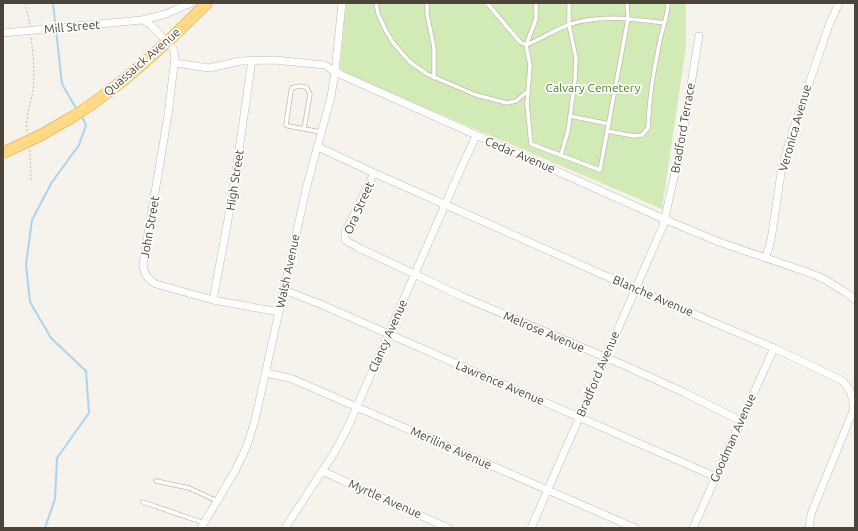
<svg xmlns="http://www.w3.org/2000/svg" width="858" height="531" font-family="Ubuntu,sans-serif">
	<rect width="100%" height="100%" fill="#f6f3ec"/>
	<path fill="#d2eab5" d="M346,3h340v43l-24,163 -320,-137 -2,-5z"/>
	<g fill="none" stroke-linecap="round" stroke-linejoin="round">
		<path stroke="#a9d4f2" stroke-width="2" d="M53,3l9,81 15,26
			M45,528l10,-29 2,-41 32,-45 -3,-42 -35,-33 -21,-36 -4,-38 6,-44 20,-38 27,-37 7,-20 -5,-10"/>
		<defs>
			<path id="service" d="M376,3l2,11 8,17 8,13 16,18 17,12 49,21 31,8 9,-2 12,-10
				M427,3v11l7,34v30
				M487,3l33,39 6,3 4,20 -3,39 4,40 69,26 28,-151 -1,-16
				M526,45c15,-6 28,-15 42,-20 31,-11 65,-6 96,-2
				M526,45l10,-26v-16
				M570,116l39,8
				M304,129l6,-35 -4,-7 -7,-1 -7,2 -1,3 -5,34 2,1 33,6
				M607,131l27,5 8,-1 6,-7c1,-28 5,-55 11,-83 2,-14 9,-28 9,-42
				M561,155l7,-24 7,-51 1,-22 -7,-33v-22
				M156,481l33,7 28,13
				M143,502l61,21"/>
			<path id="minor" d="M142,20l9,5 22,23 2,9 -7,58 -25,149c1,10 4,15 13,20l57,16 66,12
				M142,20l21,-5 28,-12
				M175,63l34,5 32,-7 33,-1 51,5 10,7 329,147 55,23 88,30 17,7 21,13 10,8
				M318,147l56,26 261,116 139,59 67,32c10,8 13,18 12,31l-42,103 -2,14
				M374,173l-29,60v7l14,8 102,48 165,70 59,27 56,28
				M766,257l5,-17 10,-67 9,-34 39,-114 10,-22
				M284,290l36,14 396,173
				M213,300l19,-102 20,-138
				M265,373l25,5 345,150
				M322,471l126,57
				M201,528l34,-57 12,-25 8,-26 52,-235 24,-88 4,-25 7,-69
				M285,528l49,-75 13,-24 115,-263 14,-30
				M531,528l132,-302 18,-80 18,-110
				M693,528l81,-180"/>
			<path id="trunk" d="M74,116c50,-32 91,-71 133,-113"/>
		</defs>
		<use href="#service" stroke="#c2bbae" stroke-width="5"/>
		<use href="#minor" stroke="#c2bbae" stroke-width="8"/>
		<use href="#trunk" stroke="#e0a43c" stroke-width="12"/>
		<path stroke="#c4b79f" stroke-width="1" stroke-dasharray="2 2" stroke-linecap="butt" d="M25,3l5,21
			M27,131c-2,-14 4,-27 6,-41 2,-17 0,-36 -2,-53
			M30,150l1,30"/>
		<use href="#service" stroke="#fff" stroke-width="3.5"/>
		<use href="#minor" stroke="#fff" stroke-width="7"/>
		<use href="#trunk" stroke="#ffd985" stroke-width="11"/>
		<defs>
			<path id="minor-bridge" d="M3,33l139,-13"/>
			<path id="trunk-bridge" d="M3,153l38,-18 33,-19"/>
		</defs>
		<use href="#minor-bridge" stroke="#c2bbae" stroke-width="8" stroke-linecap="butt"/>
		<use href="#trunk-bridge" stroke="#e0a43c" stroke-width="12" stroke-linecap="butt"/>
		<use href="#minor-bridge" stroke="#fff" stroke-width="7"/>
		<use href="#trunk-bridge" stroke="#ffd985" stroke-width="11"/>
	</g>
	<g text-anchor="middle" stroke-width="3.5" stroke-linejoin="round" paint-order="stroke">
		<g font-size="12" fill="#4b4439" stroke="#fff">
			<text transform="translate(72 27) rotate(-5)" y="4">Mill Street</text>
			<text transform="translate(142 62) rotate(-41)" y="4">Quassaick Avenue</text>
			<text transform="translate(683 128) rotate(-80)" y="4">Bradford Terrace</text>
			<text transform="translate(795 128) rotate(-74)" y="4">Veronica Avenue</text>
			<text transform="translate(520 155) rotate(23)" y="4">Cedar Avenue</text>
			<text transform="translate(235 180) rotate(-81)" y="4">High Street</text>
			<text transform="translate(359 208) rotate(-66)" y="4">Ora Street</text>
			<text transform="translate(150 227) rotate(-80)" y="4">John Street</text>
			<text transform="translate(288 271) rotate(-78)" y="4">Walsh Avenue</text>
			<text transform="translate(653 296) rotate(23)" y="4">Blanche Avenue</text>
			<text transform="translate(544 332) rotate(23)" y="4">Melrose Avenue</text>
			<text transform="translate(388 336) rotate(-66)" y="4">Clancy Avenue</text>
			<text transform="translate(598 374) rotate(-67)" y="4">Bradford Avenue</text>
			<text transform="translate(500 383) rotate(23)" y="4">Lawrence Avenue</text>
			<text transform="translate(733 438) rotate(-66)" y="4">Goodman Avenue</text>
			<text transform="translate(451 448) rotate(24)" y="4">Meriline Avenue</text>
			<text transform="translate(385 499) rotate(24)" y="4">Myrtle Avenue</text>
		</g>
		<g font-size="12" fill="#4a7f2a" stroke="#fff">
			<text x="593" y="92">Calvary Cemetery</text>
		</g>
	</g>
	<rect width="858" height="531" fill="none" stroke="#4b4439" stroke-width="8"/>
</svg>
